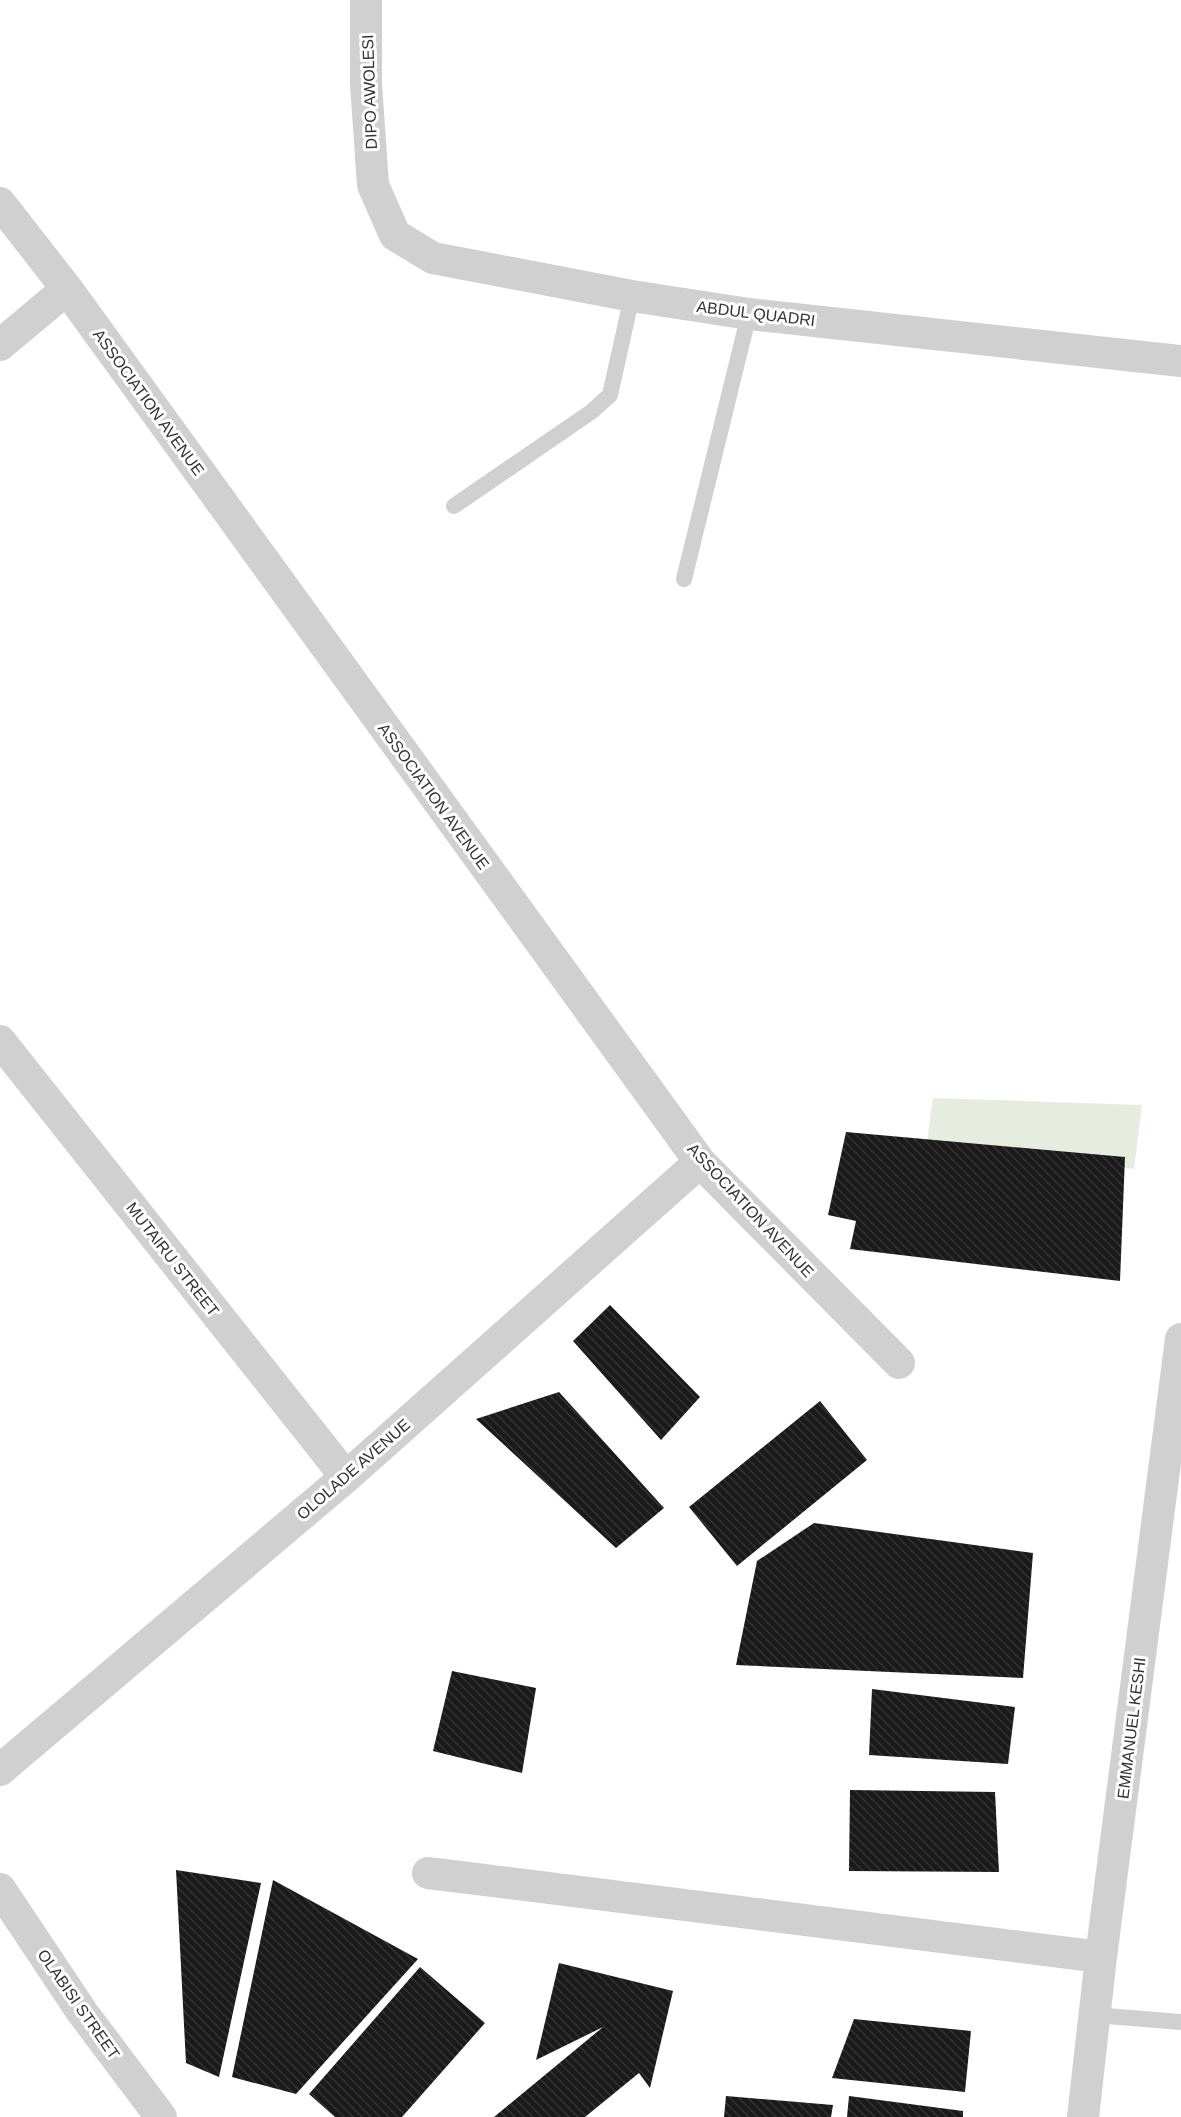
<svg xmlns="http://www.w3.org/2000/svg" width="1181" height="2117" font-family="Helvetica,sans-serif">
	<defs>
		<pattern id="building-back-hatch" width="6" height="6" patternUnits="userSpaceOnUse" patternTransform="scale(1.5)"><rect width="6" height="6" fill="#1a1a1a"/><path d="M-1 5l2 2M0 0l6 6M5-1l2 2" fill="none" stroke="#333"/></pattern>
	</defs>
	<rect width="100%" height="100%" fill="#fff"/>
	<path fill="#e6ecdf" d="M933,1098l209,7 -8,64 -208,-21z"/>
	<path fill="url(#building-back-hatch)" d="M846,1132l279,25 -5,124 -270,-32 6,-28 -28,-6z
		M610,1305l90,92 -39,43 -88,-99z
		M559,1392l105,116 -48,40 -140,-129z
		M820,1401l47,59 -130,106 -48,-59z
		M814,1523l219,30 -10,125 -287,-13 21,-104z
		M452,1671l84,17 -14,85 -89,-22z
		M872,1689l143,18 -7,57 -139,-9z
		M850,1790l145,2 4,80 -150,-1z
		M176,1870l85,13 -42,194 -33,-14z
		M273,1880l145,79 -122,135 -64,-17z
		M559,1963l114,28 -23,97 -11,-15 -54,44h-91l109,-90 -67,33z
		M420,1967l65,56 -83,94h-67l-26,-23z
		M854,2019l117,12 -6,61 -133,-14z
		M726,2096l107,9 -2,12h-107z
		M849,2096l114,15v6h-116z"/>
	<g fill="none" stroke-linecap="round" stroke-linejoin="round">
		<path stroke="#d0d0d0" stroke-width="16" d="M454,506l137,-94 19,-17 22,-99
			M684,579l65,-265
			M1094,2015l87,7"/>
		<path stroke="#d0d0d0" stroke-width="32" d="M366,0v84l7,101 22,50 38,23 199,38 117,18 432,47
			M0,203l67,86 633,873 199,201
			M0,345l67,-56
			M0,1041l346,436
			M0,1770l346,-293 354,-315
			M428,1873l673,84
			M0,1889l82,123 79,105
			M1083,2117l18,-160 80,-618"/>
	</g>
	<g text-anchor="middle" stroke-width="6" stroke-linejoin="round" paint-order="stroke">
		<g font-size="16" fill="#333" stroke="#fff">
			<text transform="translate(369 92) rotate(-92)" y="6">DIPO AWOLESI</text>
			<text transform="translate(756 313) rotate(7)" y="6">ABDUL QUADRI</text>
			<text transform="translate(149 402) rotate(54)" y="6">ASSOCIATION AVENUE</text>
			<text transform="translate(434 796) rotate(54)" y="6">ASSOCIATION AVENUE</text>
			<text transform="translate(751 1210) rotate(47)" y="6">ASSOCIATION AVENUE</text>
			<text transform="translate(173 1259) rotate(52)" y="6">MUTAIRU STREET</text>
			<text transform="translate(353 1469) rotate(-41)" y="6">OLOLADE AVENUE</text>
			<text transform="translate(1131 1728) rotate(-83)" y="6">EMMANUEL KESHI</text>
			<text transform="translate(79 2004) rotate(55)" y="6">OLABISI STREET</text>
		</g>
	</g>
</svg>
